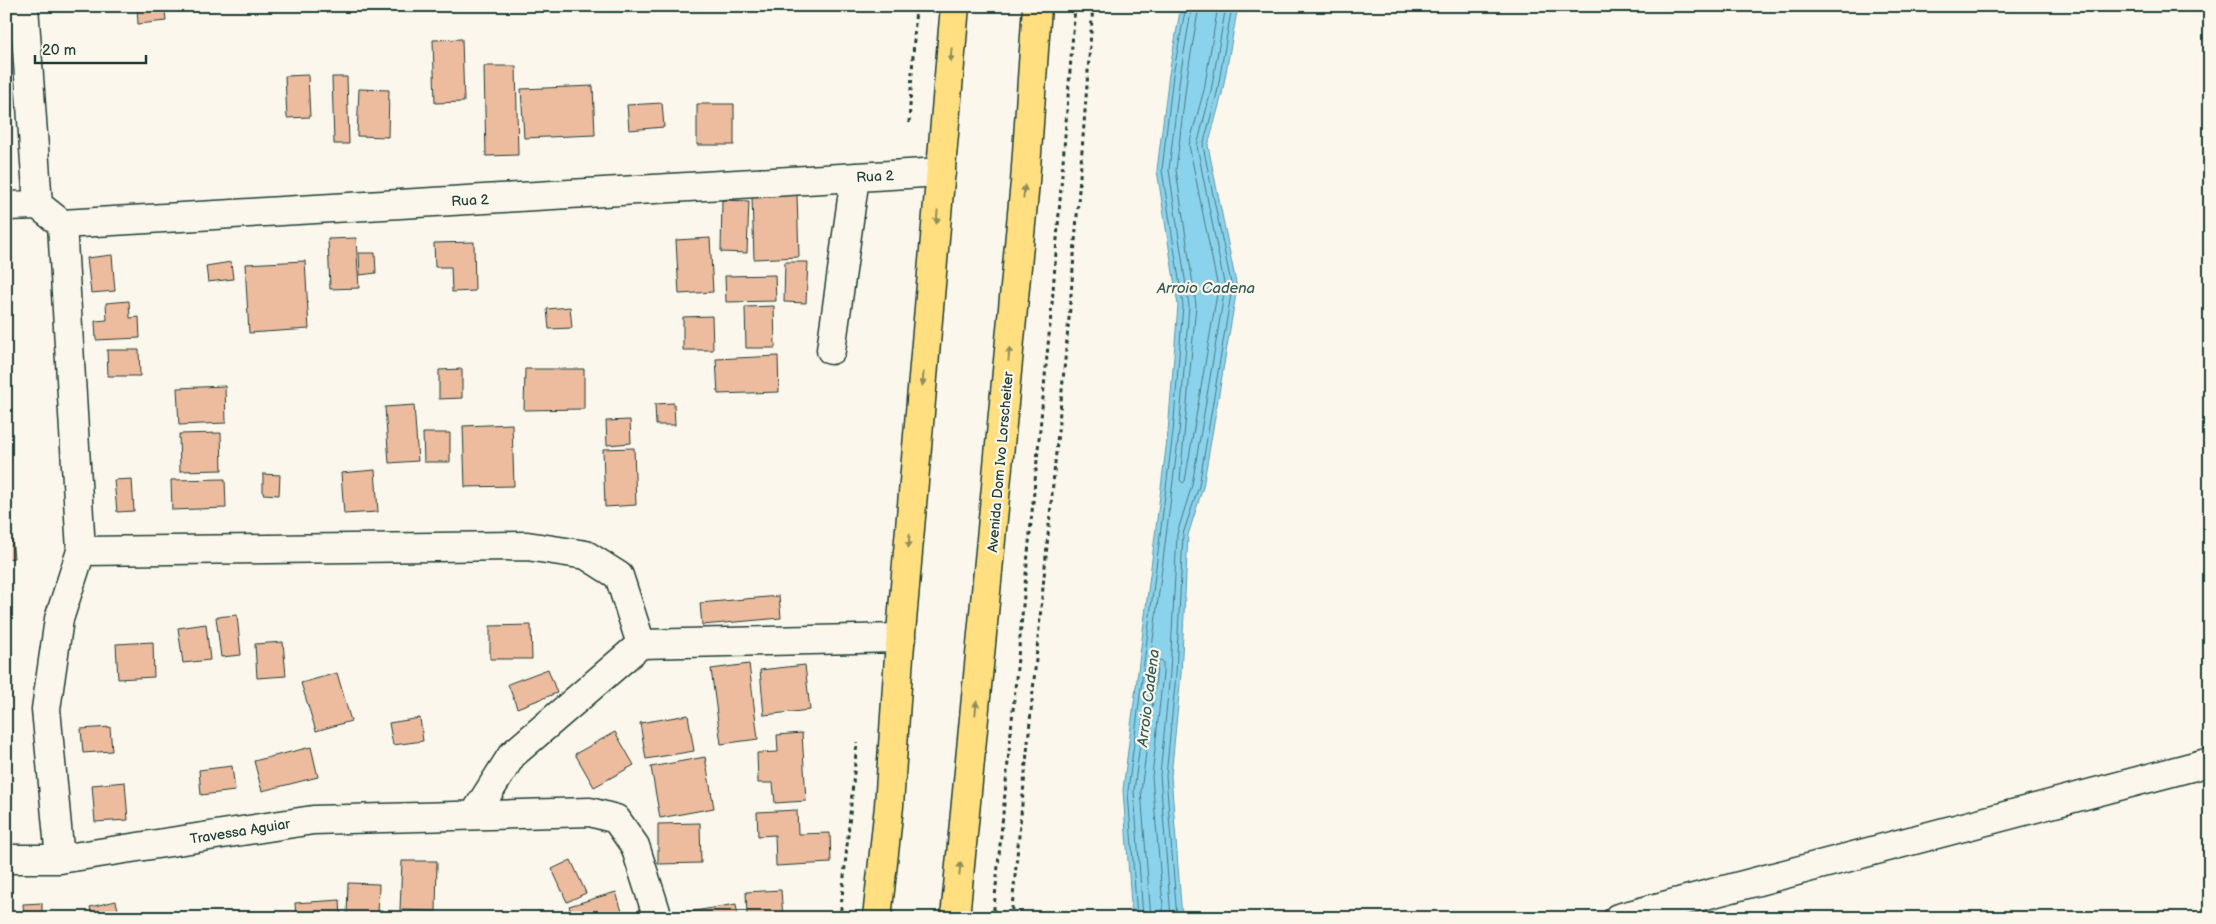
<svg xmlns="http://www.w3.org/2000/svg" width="2216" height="924" font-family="'Balsamiq Sans',sans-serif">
	<rect width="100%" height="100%" fill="#fbf7ec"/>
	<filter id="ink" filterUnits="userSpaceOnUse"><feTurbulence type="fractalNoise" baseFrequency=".02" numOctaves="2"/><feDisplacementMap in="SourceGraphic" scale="10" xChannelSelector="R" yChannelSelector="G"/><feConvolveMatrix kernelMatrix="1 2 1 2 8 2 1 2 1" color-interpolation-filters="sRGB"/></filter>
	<g filter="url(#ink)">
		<path fill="#8bd3ed" stroke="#6097a3" d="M1181,6h57l-16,88 -14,52 29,142 -34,199 -15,48 -7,139 -10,102 11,142h-50l-9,-128 45,-358 10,-127 -21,-135 12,-96z"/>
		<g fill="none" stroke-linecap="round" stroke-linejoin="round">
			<path stroke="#4a797e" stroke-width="1" d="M1199,6l-12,71 -11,93 20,135 -16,175 3,3 2,-2 33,-193 -29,-143 15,-55 14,-84
				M1137,918l-9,-127 45,-359 10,-127 -21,-135 11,-95 13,-69
				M1143,918l-9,-127 45,-358 10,-127 -20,-136 11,-94 12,-70
				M1151,918l-10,-127 17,-129 3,-2 2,2v11l-11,104 12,141
				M1171,918l-11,-143 10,-102 7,-139 15,-49 33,-197 -28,-142 14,-55 15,-85
				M1177,918l-11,-142 10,-102 7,-140 16,-48 33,-198 -29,-142 14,-53 15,-87"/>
		</g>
		<path fill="#edbb9e" stroke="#1f3d34" d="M137,6h50v1l-22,2 1,12 -28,3z
			M746,6h40l-40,3z
			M462,39l2,63 -29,1 -2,-63z
			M484,66h32l2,89 -32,1z
			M308,75l2,42 -23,1 -2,-42z
			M332,77h15l2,67h-15z
			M593,86l2,49 -71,3 -3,-49z
			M359,89l30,1 -1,47 -31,-1z
			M662,103l2,24 -35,3 -2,-25z
			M697,104h37v41h-37z
			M797,195l2,62 -45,2 -2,-62z
			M722,200l27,1 -2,52 -26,-1z
			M356,238l3,50 -29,1 -2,-50z
			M710,238l3,54 -34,2 -3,-54z
			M474,242l1,49 -23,1 -1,-25h-16l-1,-24z
			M359,253h16l1,20 -16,2z
			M112,255l3,36 -24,2 -4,-35z
			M305,261l4,68 -60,4 -4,-69z
			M231,262l2,17 -25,3 -2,-16z
			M785,262h23l-2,41 -22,-1z
			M775,275l1,26 -50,1 -1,-26z
			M129,301l1,17 9,-1 1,21 -44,2 -1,-19 12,-1 -1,-17z
			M774,306l1,42h-29l-1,-41z
			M570,307l2,21 -23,1 -2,-20z
			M712,316l1,34h-30v-33z
			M107,350h32l1,26h-32z
			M778,356l1,36 -61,2 -2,-35z
			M462,369v29l-23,1v-29z
			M525,369h59v40l-60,1z
			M225,386l1,37 -47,2 -2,-37z
			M674,403l1,22h-19l-1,-21z
			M414,405l4,56 -29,2 -4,-56z
			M630,420l1,23 -24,2 -1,-24z
			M512,424l2,62 -49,1 -2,-61z
			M221,433l1,37 -42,1 -1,-37z
			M423,433h27v29h-26z
			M634,448l2,57 -31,2 -2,-58z
			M375,470l3,42 -34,2 -3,-41z
			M263,474l17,1 -1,20 -16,-1z
			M132,479l2,32 -17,1 -3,-32z
			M225,479l1,29 -54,2 -1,-30z
			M6,531h5l3,27 -8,1z
			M779,596l2,22 -79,7 -2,-22z
			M237,615l4,40 -20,2 -5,-40z
			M206,624l4,36 -27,3 -5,-35z
			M531,625l1,34h-42v-33z
			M153,642l1,35 -36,2 -2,-35z
			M283,642l3,34 -29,2 -2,-34z
			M6,650h5l1,29h-6z
			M749,664l9,75 -37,5 -10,-75z
			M805,665l5,45 -46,5 -4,-45z
			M548,669l9,24 -40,15 -9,-24z
			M337,673l14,48 -35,10 -15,-48z
			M688,715l6,36 -48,8 -6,-36z
			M420,718l3,23 -30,4 -4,-22z
			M110,727l2,24 -29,2 -2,-24z
			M615,732l19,33 -40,22 -19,-33z
			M802,733l4,68 -31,2 -2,-20h-15l-1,-30 21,-1 -1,-17z
			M311,747l7,30 -56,14 -8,-30z
			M705,757l9,51 -54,10 -9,-51z
			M232,766l3,25 -34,4 -2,-25z
			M125,782l3,38 -33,2 -3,-37z
			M797,810l1,24 32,-1 1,30 -55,3 -1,-31 -17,1 -1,-24z
			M700,823l1,40 -43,1v-40z
			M571,860l15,33 -19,9 -15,-33z
			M402,861h35l-1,50 -36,-1z
			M348,883l31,1 -1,34h-31z
			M781,890l2,28h-36l-1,-26z
			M616,892l8,26h-51l-4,-12z
			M340,900l1,18h-45l-1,-15z
			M116,901l4,17h-27l-3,-11z
			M42,903v15h-18l-1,-14z
			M736,904l2,14h-55v-5z"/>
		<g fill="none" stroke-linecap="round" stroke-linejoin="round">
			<defs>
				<path id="minor" d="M24,6l14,199
					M6,206l32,-1 24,19 879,-52
					M831,350l24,-173
					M81,551l446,-5 59,9 33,21 22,68
					M474,815l38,-60 129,-111 260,-6
					M6,859h54l253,-39 277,-8 26,7 19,27 23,72
					M60,859l-14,-150 13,-90 22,-68 -19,-327
					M1618,918l592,-156"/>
				<path id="major" d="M877,918l12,-112 10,-150 56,-650
					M955,918l70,-736 12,-176"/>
			</defs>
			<use href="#minor" stroke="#1f3d34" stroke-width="31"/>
			<use href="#major" stroke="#1f3d34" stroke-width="31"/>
			<path stroke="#1f3d34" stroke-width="3" stroke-dasharray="4 4" stroke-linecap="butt" d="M909,123l7,-117
				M840,918l17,-176
				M993,918l59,-614 23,-298
				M1011,918l59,-610 23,-302"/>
			<use href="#minor" stroke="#fbf7ec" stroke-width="28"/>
			<use href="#major" stroke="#ffdf80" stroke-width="28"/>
		</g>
		<defs><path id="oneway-solid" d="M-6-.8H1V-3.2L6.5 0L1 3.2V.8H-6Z" transform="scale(1.25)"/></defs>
		<g fill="#8f8e5a">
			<use href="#oneway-solid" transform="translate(951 55) rotate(95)"/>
			<use href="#oneway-solid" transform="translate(1024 192) rotate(-85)"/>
			<use href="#oneway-solid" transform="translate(937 217) rotate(95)"/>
			<use href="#oneway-solid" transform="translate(1009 354) rotate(-85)"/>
			<use href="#oneway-solid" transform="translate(923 379) rotate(95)"/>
			<use href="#oneway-solid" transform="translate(909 541) rotate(95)"/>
			<use href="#oneway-solid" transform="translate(976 708) rotate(-84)"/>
			<use href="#oneway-solid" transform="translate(960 869) rotate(-84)"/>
		</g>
	</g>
	<g text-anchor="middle" stroke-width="4.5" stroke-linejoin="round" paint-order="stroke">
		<g font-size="14" fill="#1f3d34" stroke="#fbf7ec">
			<text transform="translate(875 176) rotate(-3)" y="5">Rua 2</text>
			<text transform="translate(470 200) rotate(-3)" y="5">Rua 2</text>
			<text transform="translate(1000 462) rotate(-85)" y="5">Avenida Dom Ivo Lorscheiter</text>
			<text transform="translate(240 831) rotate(-9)" y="5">Travessa Aguiar</text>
		</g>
		<g font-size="15" font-style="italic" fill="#355b59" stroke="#fbf7ec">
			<text x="1206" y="293">Arroio Cadena</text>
			<text transform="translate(1148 698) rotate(-83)" y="5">Arroio Cadena</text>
		</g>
	</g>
	<rect width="2216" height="924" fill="none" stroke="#fbf7ec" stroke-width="25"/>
	<rect x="12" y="12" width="2191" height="899" fill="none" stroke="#1f3d34" stroke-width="2" filter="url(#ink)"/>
	<path d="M35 55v8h111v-8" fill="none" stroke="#1f3d34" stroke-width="2.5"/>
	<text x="42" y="55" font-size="15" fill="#1f3d34" stroke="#fbf7ec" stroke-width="4" paint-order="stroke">20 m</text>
</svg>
